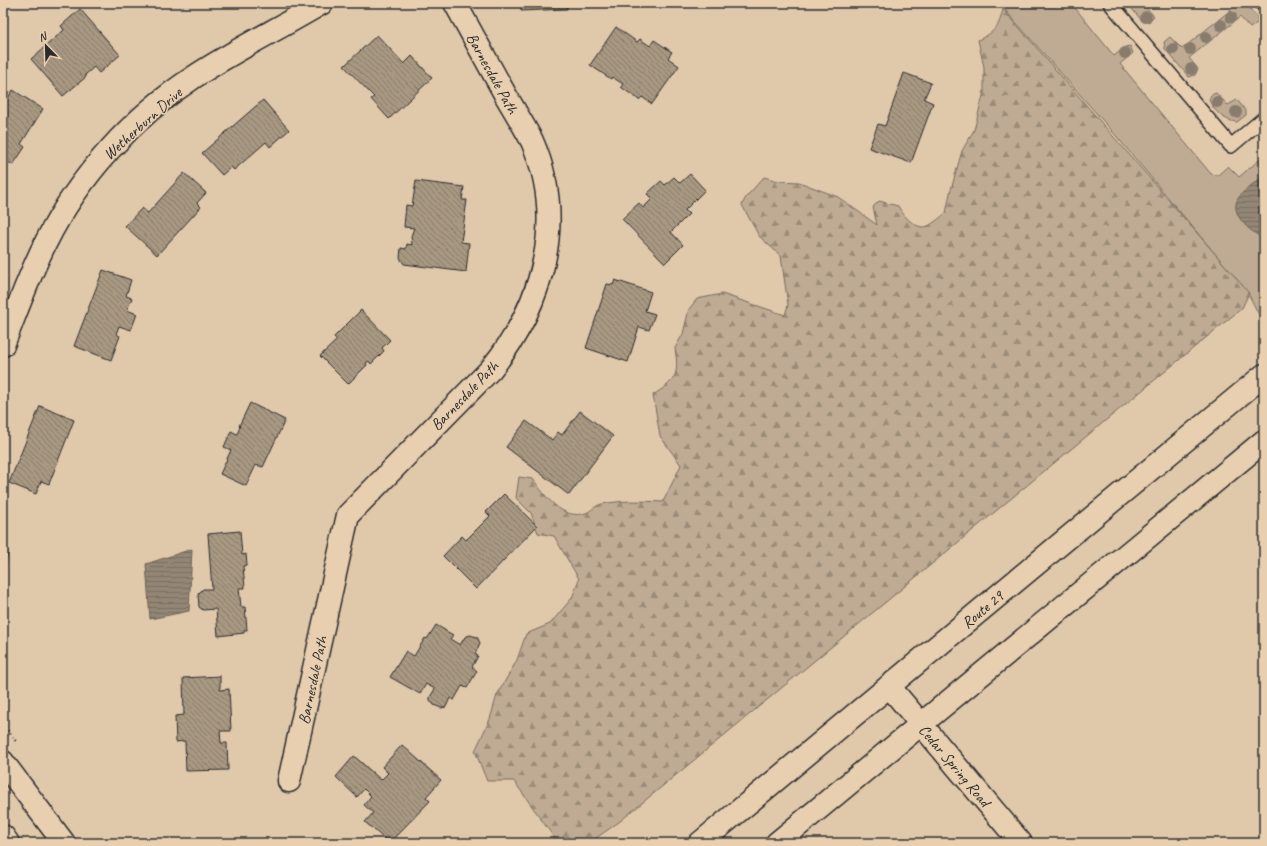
<svg xmlns="http://www.w3.org/2000/svg" width="1267" height="846" font-family="Caveat,sans-serif">
	<defs>
		<pattern id="forest-firs" width="22" height="20" patternUnits="userSpaceOnUse"><rect width="22" height="20" fill="#bfab93"/><path d="M5 1l3.5 6h-7zM16 11l3.5 6h-7z" fill="#9b8b78"/></pattern>
		<pattern id="water-rules" width="6" height="5" patternUnits="userSpaceOnUse"><rect width="6" height="5" fill="#948675"/><path d="M0 2.5h6" fill="none" stroke="#796e60"/></pattern>
		<pattern id="building-back-hatch" width="6" height="6" patternUnits="userSpaceOnUse"><rect width="6" height="6" fill="#a89882"/><path d="M-1 5l2 2M0 0l6 6M5-1l2 2" fill="none" stroke="#897c6b"/></pattern>
	</defs>
	<rect width="100%" height="100%" fill="#e0c8ab"/>
	<filter id="ink" filterUnits="userSpaceOnUse"><feTurbulence type="fractalNoise" baseFrequency=".025" numOctaves="2"/><feDisplacementMap in="SourceGraphic" scale="8" xChannelSelector="R" yChannelSelector="G"/><feConvolveMatrix kernelMatrix="1 2 1 2 8 2 1 2 1" color-interpolation-filters="sRGB"/></filter>
	<g filter="url(#ink)">
		<path fill="#bfab93" stroke="#756b5f" d="M999,3h72l43,53 11,-9 5,-1 3,7 -13,11 91,110 7,1 10,-9 11,11 25,-21v169l-16,-32 -136,-162z
			M1127,3h15l12,13 -6,6h-5z
			M1231,3h14l13,15v4l-8,6 -10,-11 -51,41 9,11 -3,6 -6,2 -24,-28 -1,-7 6,-5 12,12 51,-41z
			M1216,93l12,12 9,-5 9,11v4l-9,7c-13,-1 -23,-11 -28,-22l2,-5z"/>
		<path fill="url(#forest-firs)" stroke="#756b5f" d="M1003,9l246,284 -7,15 -623,514 -30,21h-31l-44,-62h-27l-12,-30 15,-32 7,-24 20,-35 9,-26 24,-10 22,-26 7,-19 -25,-43 -16,-3 -7,-20 -15,-15 3,-21 14,2c12,17 29,42 53,34 5,-2 10,-8 16,-9 21,-4 40,-3 61,-2l18,-37 -21,-29 -7,-41c24,-15 26,-20 22,-47l8,-14 6,-25 8,-10 25,-5 63,21 3,-10 -7,-49 -22,-20 -17,-31 4,-8 18,-20 14,4 21,1 39,15 39,28 -4,-18 6,-6 19,5c5,9 18,25 30,20 6,-3 13,-9 18,-13l4,-20 12,-42 12,-21 10,-38v-25l-6,-27c17,-8 21,-13 25,-31z"/>
		<path fill="url(#water-rules)" stroke="#6a6257" d="M1264,176v62c-14,-5 -38,-27 -24,-42 6,-8 16,-14 24,-20z
			M192,549l-3,62 -39,8 -4,-55z"/>
		<path fill="url(#building-back-hatch)" stroke="#2b2b2b" d="M521,3h46v6l-46,2z
			M80,9l40,46 -21,18 -5,-6 -9,8 1,2 -23,19 -32,-37 33,-29 -3,-4z
			M616,27l21,15 3,-3 10,7 4,-6 18,12 -4,6 11,8 -27,38 -10,-7 -3,3 -18,-13 2,-3 -11,-7 -1,2 -21,-14z
			M377,35l27,29 8,-8 20,22 -43,41 -18,-20 3,-2 -30,-31z
			M904,73l27,10 -7,16 9,4 -22,60 -42,-15 9,-24 7,2z
			M13,90l30,19 -22,35 4,3 -12,18 -10,-6v-53z
			M263,100l26,30 -19,17 -4,-5 -32,28 -3,-3 -9,8 -20,-22z
			M184,173l22,20 -9,10 4,4 -44,48 -32,-29 17,-18 6,5z
			M690,174l15,16 -20,20 4,4 -18,18 12,13 -18,18 -43,-44 17,-16 4,5 9,-9 -5,-5 14,-13 4,4 9,-8 6,6z
			M416,181l48,6 -2,13h5l-6,42 8,1 -3,29 -62,-8 -4,-6 1,-10 5,1 1,-5 5,1 -1,-9 3,-8 -10,-1 2,-22 6,1z
			M103,270l28,10 -5,16 6,2 -5,12 10,4 -6,16 -12,-4 -3,8 4,2 -9,24 -37,-14z
			M615,280l36,12 -6,19 10,3 -6,16 -10,-3 -11,35 -42,-14 21,-64 6,1z
			M361,310l29,30 -8,8 2,3 -13,13 -2,-3 -3,2 1,2 -19,19 -28,-28 17,-16 -3,-3z
			M250,403l35,17 -22,47 -7,-2 -10,21 -26,-12 11,-24 -7,-3 7,-16 6,3 3,-7 -1,-1z
			M40,406l34,14 -25,64 -8,-3 -5,13 -27,-11z
			M580,411l33,25 -44,59 -63,-48 20,-26 26,19 6,-8 4,3z
			M504,494l33,32 -61,63 -33,-33 19,-20 4,4 24,-24 -4,-4z
			M240,531l2,24 4,-1 1,11 -4,1 2,22h-6l2,19h4l2,23h-3v3l-26,3 -2,-27 -13,1 -4,-3 -1,-13 5,-5h9l-4,-55z
			M3,550l5,1 -5,28z
			M436,625l17,10 -3,4 10,6 5,-8 5,-2 7,2 3,6 -5,11 3,2 -6,11 5,4 -10,17 -5,-2 -8,14 -4,-2 -4,9 -5,1 -7,-3 -4,-5v-3l5,-8 -9,-5 -6,10 -30,-17 16,-26 8,5 11,-18 2,1z
			M220,676v14l9,-1 2,42h-11l1,12h6l1,27 -42,1 -1,-30 -9,1 -1,-26 9,-1 -1,-37z
			M402,745l39,35 -15,17 4,4 -41,42 -24,-21 8,-9 -9,-8 7,-9 -7,-7 -7,8 -21,-20 18,-21 27,24 7,-7 -6,-6z"/>
		<g fill="none" stroke-linecap="round" stroke-linejoin="round">
			<defs>
				<path id="lane" d="M1110,3l121,143 33,-28
					M1262,3l2,3"/>
				<path id="street" d="M3,345c14,-35 26,-70 43,-103 33,-66 87,-125 148,-165 41,-27 86,-49 128,-74
					M889,686l132,157
					M289,781l59,-266 143,-146c52,-64 76,-149 41,-228 -8,-15 -17,-30 -26,-45 -17,-31 -34,-62 -51,-93"/>
				<path id="secondary" d="M3,762l61,81
					M3,836l5,7"/>
				<path id="primary" d="M700,843l564,-468
					M777,843l487,-402"/>
			</defs>
			<use href="#lane" stroke="#2b2b2b" stroke-width="16"/>
			<use href="#street" stroke="#2b2b2b" stroke-width="25"/>
			<use href="#secondary" stroke="#2b2b2b" stroke-width="25"/>
			<use href="#primary" stroke="#2b2b2b" stroke-width="25"/>
			<path stroke="#2b2b2b" stroke-width="2.5" stroke-dasharray="1 3" stroke-linecap="butt" d="M3,724l14,19"/>
			<use href="#lane" stroke="#e8cfb0" stroke-width="13"/>
			<use href="#street" stroke="#e8cfb0" stroke-width="22"/>
			<use href="#secondary" stroke="#e8cfb0" stroke-width="22"/>
			<use href="#primary" stroke="#e8cfb0" stroke-width="22"/>
		</g>
		<g fill="#897c6d">
			<circle cx="1146" cy="17" r="6"/>
			<circle cx="1231" cy="17" r="6"/>
			<circle cx="1221" cy="25" r="6"/>
			<circle cx="1206" cy="37" r="6"/>
			<circle cx="1173" cy="49" r="6"/>
			<circle cx="1190" cy="49" r="6"/>
			<circle cx="1125" cy="53" r="6"/>
			<circle cx="1191" cy="69" r="6"/>
			<circle cx="1217" cy="102" r="6"/>
			<circle cx="1236" cy="112" r="6"/>
		</g>
	</g>
	<g text-anchor="middle" stroke-width="3" stroke-linejoin="round" paint-order="stroke">
		<g font-size="16" fill="#2b2b2b" stroke="#e8cfb0">
			<text transform="translate(493 73) rotate(61)" y="6">Barnesdale Path</text>
			<text transform="translate(142 123) rotate(-42)" y="6">Wetherburn Drive</text>
			<text transform="translate(464 395) rotate(-46)" y="6">Barnesdale Path</text>
			<text transform="translate(982 609) rotate(-40)" y="6">Route 29</text>
			<text transform="translate(312 680) rotate(-78)" y="6">Barnesdale Path</text>
			<text transform="translate(955 765) rotate(50)" y="6">Cedar Spring Road</text>
		</g>
	</g>
	<rect width="1267" height="846" fill="none" stroke="#e8cfb0" stroke-width="16"/>
	<rect x="8" y="8" width="1251" height="830" fill="none" stroke="#2b2b2b" stroke-width="1.5" filter="url(#ink)"/>
	<g transform="translate(46 46) rotate(337)" stroke="#e8cfb0" stroke-width="3" paint-order="stroke">
	<path d="M0-3L7 15L0 10L-7 15Z" fill="#2b2b2b"/>
	<text y="-6" font-size="11" font-weight="bold" text-anchor="middle" fill="#2b2b2b">N</text>
	</g>
</svg>
